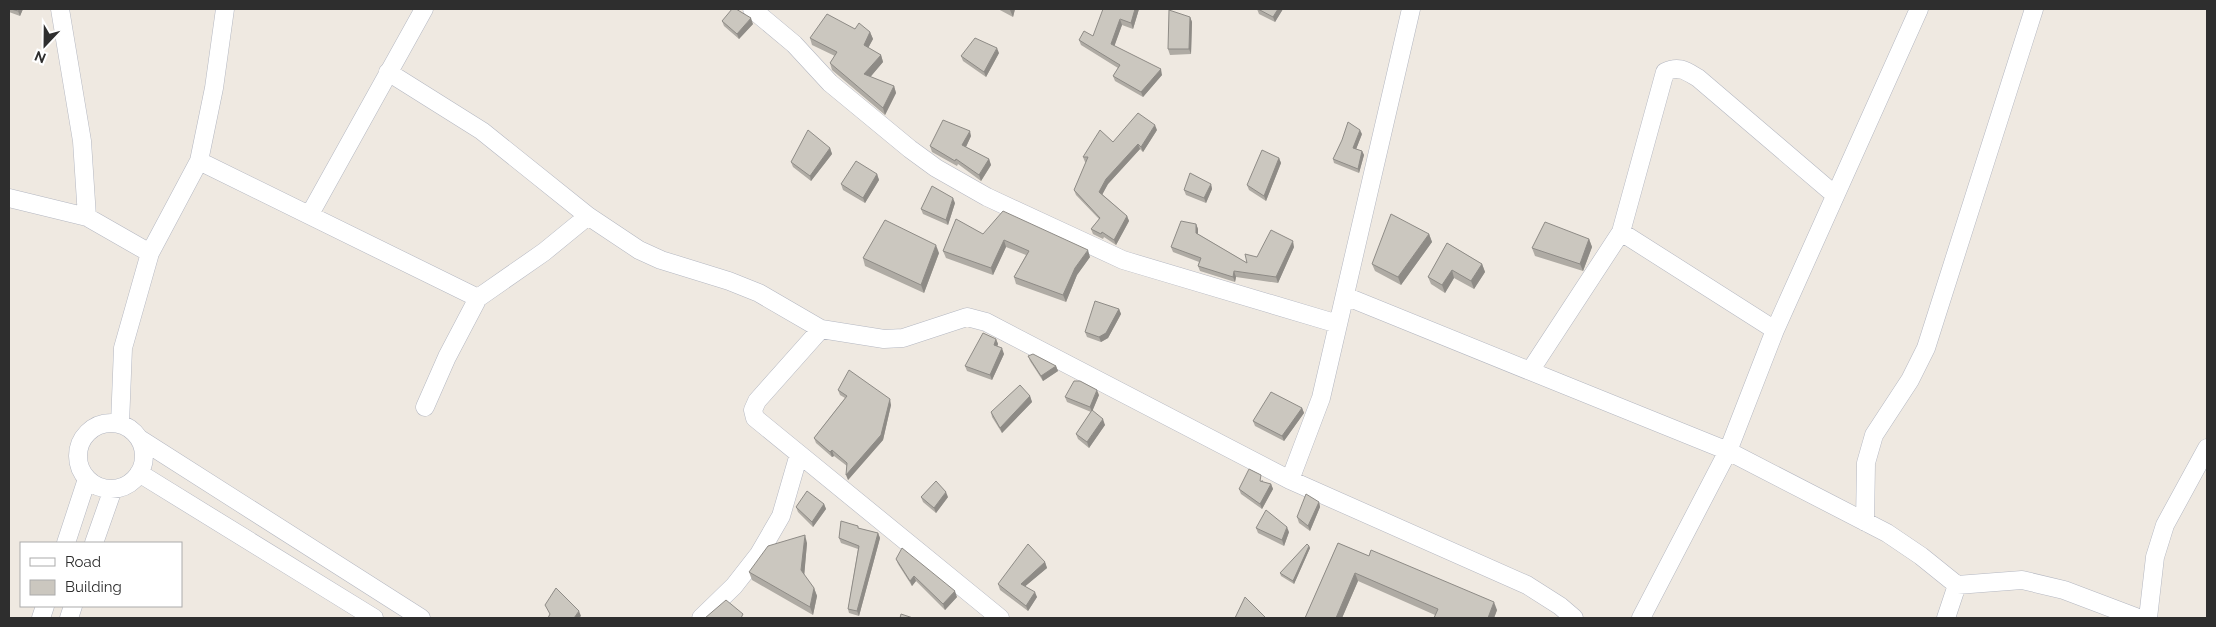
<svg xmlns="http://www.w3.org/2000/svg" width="2216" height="627" font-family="Raleway,sans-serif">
	<rect width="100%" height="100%" fill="#efe9e1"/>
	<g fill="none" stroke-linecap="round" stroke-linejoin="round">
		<defs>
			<path id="minor" d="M60,9l22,132 5,76
				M752,9l42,35 36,39 80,66 26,19 51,29 136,63 215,64
				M388,72l94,59 106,85 51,34 22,10 68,21 30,12 62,36 63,10 19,-1 64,-21 19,5 304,158 237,105 33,21 14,12
				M199,161l279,137
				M9,198l78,19 63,36 -27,95 -3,76
				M310,214l114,-205
				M1621,232l154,98
				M150,253l49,-92 15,-73 11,-79
				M1345,296l185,75 91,-139 44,-160c14,-7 21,-1 33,6l137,117
				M821,329l-64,72 -4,9 2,8 245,200
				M1530,371l198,80 159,82 34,23 36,29 65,-5 42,10 74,28
				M425,407l22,-50 31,-59 66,-46 44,-36
				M78 456a33 33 0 1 1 66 0a33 33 0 1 1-66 0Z
				M140,439l281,179
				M139,473l235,145
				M1290,480l31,-82 90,-389
				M1865,522l1,-59 8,-28 36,-55 16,-32 108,-339
				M66,543l21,-64
				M94,543l19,-54
				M41,618l4,-12
				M69,618l4,-12
				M701,618l33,-32 25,-32 22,-38 18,-62
				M1641,618l87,-167 47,-121 144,-321
				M1946,618l11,-33
				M2148,618l7,-61 10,-32 42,-77"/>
		</defs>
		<use href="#minor" stroke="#b4b7c1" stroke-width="19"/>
		<use href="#minor" stroke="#fff" stroke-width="18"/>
	</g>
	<path fill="#afaba4" d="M9,9h14l-3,7 -11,-4z
		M998,9h17l-2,8z
		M1139,9l-6,20 -11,-4 -8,21 48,29 -19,22 -28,-16 -2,-5 5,-8 -37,-23 -2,-5 14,-4z
		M1257,9h26l-8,13 -16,-8z
		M1190,17l2,5 -1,32 -21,1 -2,-6z
		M722,21l31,3 -14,15 -15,-13z
		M855,29l15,3 3,7 -5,9 13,7 2,7 -13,15 24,9 2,7 -11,22 -53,-45 -2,-7 5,-7 -23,-11 -2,-7z
		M999,53l-13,24 -23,-16 -2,-5z
		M1157,130l-14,22 -3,-3 -32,35 -6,10 25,22 2,5 -13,24 -12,-8 -1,2 -10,-5 -2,-5 8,-10 -23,-24 -2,-5 12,-28h-1l-2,-5 30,-15z
		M1362,134l-6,15 6,2 2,4 -5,18 -25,-10 -1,-4z
		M971,136l-5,11 23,12 2,6 -10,16 -23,-17 -1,2 -25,-14 -2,-6z
		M830,148l2,6 -21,27 -18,-14 -2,-5z
		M1279,158l2,5 -15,38 -17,-11 -2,-5z
		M877,174l2,6 -14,23 -22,-13 -2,-6z
		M1211,184l1,5 -6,14 -20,-8 -2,-5z
		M955,203l-7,22 -25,-11 -2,-5z
		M1196,224l2,5v5l49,29 10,-6 37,-10 -16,36 -42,-6 -1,5 -35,-11 -2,-5 1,-4 -26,-10 -2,-5z
		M983,234l107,23 -13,18 -11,27 -50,-18 -2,-7 12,-22 -20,-8 -13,28 -47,-17 -3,-7z
		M1429,234l3,8 -31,43 -26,-14 -3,-7z
		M1589,239l3,8 -9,24 -48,-15 -3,-8z
		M1447,243l35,21 3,8 -11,17 -20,-11 -9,15 -14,-9 -3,-7z
		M939,253l-15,40 -59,-27 -2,-8z
		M1119,309l2,5 -13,24 -7,4 -14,-5 -2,-5z
		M996,339l2,5 -1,2 7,8 -12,26 -25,-9 -2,-5z
		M1028,356l28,10 2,5 -15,10 -13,-20z
		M838,390l53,15 -8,35 -35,40 -1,-14 -13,-10 -2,1 -16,-14 -2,-5 31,-40 -5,-3z
		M1099,395l-7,16 13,14 -16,23 -11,-9 -2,-5 15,-22 -24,-10 -2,-5z
		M1030,396l2,6 -30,31 -10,-16 -1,-5z
		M1302,408l2,5 -20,28 -29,-15 -2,-5z
		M1263,480v2l8,2 2,5 -11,20 -21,-15 -2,-5z
		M921,497h27l-12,16 -13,-11z
		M1319,502l1,5 -10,24 -11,-8 -2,-6z
		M824,504l2,5 -13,18 -15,-15 -2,-5z
		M1256,528l33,4 -5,14 -26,-13z
		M860,529l18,4 2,5 -21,78 -10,-3 -1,-4 10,-60 -17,-6 -2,-5z
		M807,543l-3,32 10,13 3,8 -4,19 -61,-35 -3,-8z
		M1338,543l159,67 -3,8h-60l1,-3 -77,-34 -16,37h-37z
		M1309,546l1,2 -16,36 -13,-8 -1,-3z
		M896,559l61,38 -12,13 -29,-29 -4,5 -14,-22z
		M1045,562l2,6 -22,18 12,11 -9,14 -28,-21 -2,-6z"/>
	<path fill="#8e8b86" d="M19,9h4l-3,7 -2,-5z
		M1011,9h4l-2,8 -3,-7z
		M1135,9h4l-6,20 -2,-6z
		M1278,9h5l-8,13 -2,-5z
		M1190,17l2,5 -1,32 -2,-5z
		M751,18l2,6 -14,15 -2,-5z
		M1120,19l2,6 -9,25 -2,-6z
		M870,32l3,7 -7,13 -2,-7z
		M997,48l2,5 -13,24 -2,-5z
		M881,55l2,7 -16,19 -3,-7z
		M1161,69l1,6 -19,22 -2,-5z
		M894,86l2,7 -11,22 -2,-7z
		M1155,125l2,5 -14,22 -2,-5z
		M1360,130l2,4 -7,18 -2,-4z
		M970,131l1,5 -7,15 -2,-6z
		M1138,144l2,5 -32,35 -7,13 -2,-5 7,-13z
		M830,148l2,6 -21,27 -1,-5z
		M1362,151l2,4 -5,18 -1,-4z
		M1279,158l2,5 -15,38 -2,-5z
		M989,159l2,6 -10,16 -2,-6z
		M877,174l2,6 -14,23 -2,-5z
		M1211,184l1,5 -6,14 -2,-5z
		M953,198l2,5 -7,22 -2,-5z
		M1127,216l2,5 -13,24 -2,-5z
		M1196,224l2,5v9l-2,-5z
		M1429,234l3,8 -31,43 -3,-8z
		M1589,239l3,8 -9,24 -3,-7z
		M1004,240l2,7 -13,28 -2,-7z
		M1293,241l1,6 -16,36 -2,-6z
		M936,245l3,8 -15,40 -3,-8z
		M1088,250l2,7 -13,18 -11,27 -3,-7 12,-27z
		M1482,264l3,8 -11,17 -3,-8z
		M1452,270l2,8 -9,15 -3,-8z
		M1234,271l2,6 -1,5 -2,-5z
		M1119,309l2,5 -13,24 -7,4 -2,-5z
		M996,339l2,5 -2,6 -2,-5z
		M1002,348l2,6 -12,26 -2,-5z
		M1056,366l2,5 -15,10 -2,-5z
		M1097,390l2,5 -7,17 -2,-5z
		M1030,396l2,6 -30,31 -2,-5z
		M890,399l1,6 -8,35 -35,40 -2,-5z
		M1302,408l2,5 -20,28 -2,-5z
		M1103,419l2,6 -16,23 -2,-6z
		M832,450l2,6 -2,1 -2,-5z
		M1271,484l2,5 -11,20 -2,-5z
		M946,492l2,5 -12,16 -2,-5z
		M1319,502l1,5 -10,24 -2,-5z
		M824,504l2,5 -13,18 -1,-5z
		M1287,527l2,5 -5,14 -2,-6z
		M878,533l2,5 -21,78 -2,-5z
		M805,535l2,8 -3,35 -3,-8z
		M1309,546l1,2 -16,36 -1,-3z
		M1045,562l2,6 -25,21 -1,-5z
		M1355,573l3,8 -16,37h-6z
		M914,576l2,5 -4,5 -2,-5z
		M814,588l3,8 -4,19 -3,-8z
		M955,591l2,6 -12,13 -2,-6z
		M1035,592l2,5 -9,14 -2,-5z
		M1494,602l3,8 -3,8h-6z
		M579,611l2,5 -2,2h-5z"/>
	<path fill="#cbc7bf" stroke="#8e8b86" d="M11,9h8l-1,2z
		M732,9h4l15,9 -14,16 -15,-13z
		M1103,9h32l-4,14 -11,-4 -9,25 50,25 -20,23 -28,-16 7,-11 -41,-25 5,-9 9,5z
		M1258,9h20l-5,8z
		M1169,10l21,7 -1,32h-21z
		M827,14l28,15 4,-6 11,9 -6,13 17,10 -17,19 30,12 -11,22 -53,-45 7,-11 -27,-14z
		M975,38l22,10 -13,24 -23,-16z
		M1138,113l17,12 -14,22 -3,-3 -32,35 -7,13 28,24 -13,24 -12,-8 -1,2 -10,-5 9,-11 -26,-28 14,-33h-5l17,-27 13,12z
		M943,120l27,11 -8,14 27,14 -10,16 -23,-16 -1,2 -25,-15z
		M1348,122l12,8 -7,18 9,3 -4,18 -25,-10 9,-19z
		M808,130l22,18 -20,28 -19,-14z
		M1262,150l17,8 -15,38 -17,-11z
		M856,161l21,13 -14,24 -22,-14z
		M1190,173l21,11 -7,14 -20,-8z
		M932,186l21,12 -7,22 -25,-11z
		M1003,211l85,39 -13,18 -12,27 -49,-18 15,-26 -25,-11 -13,28 -48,-17 13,-32 27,15z
		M1391,214l38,20 -31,43 -26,-13z
		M885,220l51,25 -15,40 -58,-27z
		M1181,221l15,3v9l51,30 -2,-9 12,3 14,-27 22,11 -17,36 -42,-6 -1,6 -35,-11 3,-8 -30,-11z
		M1545,222l44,17 -9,25 -48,-16z
		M1447,243l35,21 -11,17 -19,-11 -10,15 -14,-8z
		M1095,301l24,8 -13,24 -7,4 -14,-5z
		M983,333l13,6 -2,6 8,3 -12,27 -25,-9z
		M1033,354l23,12 -15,10 -13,-20z
		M849,370l41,29 -9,36 -35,40 1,-12 -15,-13 -2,2 -16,-14 33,-42 -9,-6z
		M1074,381h6l17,9 -7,17 -25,-10z
		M1020,385l10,11 -30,32 -9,-16z
		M1271,392l31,16 -20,28 -29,-15z
		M1092,410l11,9 -16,23 -11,-8z
		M1249,469l12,6 -1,6 11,3 -11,20 -21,-15z
		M936,481l10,11 -12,16 -13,-11z
		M807,491l17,13 -12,18 -16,-15z
		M1306,494l13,8 -11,24 -11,-9z
		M1266,510l21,17 -5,13 -26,-12z
		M841,521l17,5v2l20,5 -21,78 -9,-2 11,-63 -20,-8z
		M805,535l-4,35 13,18 -4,19 -61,-35 19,-26z
		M1338,543l31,13 2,-6 123,52 -6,16h-54l4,-9 -83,-36 -19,45h-31z
		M1028,544l17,18 -24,22 14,8 -9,14 -28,-22z
		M1307,544l2,2 -16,35 -13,-8z
		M902,548l53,43 -12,13 -29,-28 -4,5 -14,-22z
		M556,588l23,23 -5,7h-26l2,-4 -5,-9z
		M1245,597l20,20v1h-30z
		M726,600l17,14 -2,4h-36z
		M901,614l12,4h-13z"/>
	<rect width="2216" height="627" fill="none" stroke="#2e2e2e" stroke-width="20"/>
	<rect x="20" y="542" width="162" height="65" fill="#ffffff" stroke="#ababab"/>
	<rect x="30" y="558" width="25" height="8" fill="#ffffff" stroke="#ababab"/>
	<text x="65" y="567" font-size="15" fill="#2e2e2e">Road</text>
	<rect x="30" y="580" width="25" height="15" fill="#cbc7bf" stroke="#ababab"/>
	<text x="65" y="592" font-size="15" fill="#2e2e2e">Building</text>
	<g transform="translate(45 45) rotate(202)" stroke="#ffffff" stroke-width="4" paint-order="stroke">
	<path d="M0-4L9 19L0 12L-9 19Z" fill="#2e2e2e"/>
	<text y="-8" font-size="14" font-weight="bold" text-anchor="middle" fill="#2e2e2e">N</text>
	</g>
</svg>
